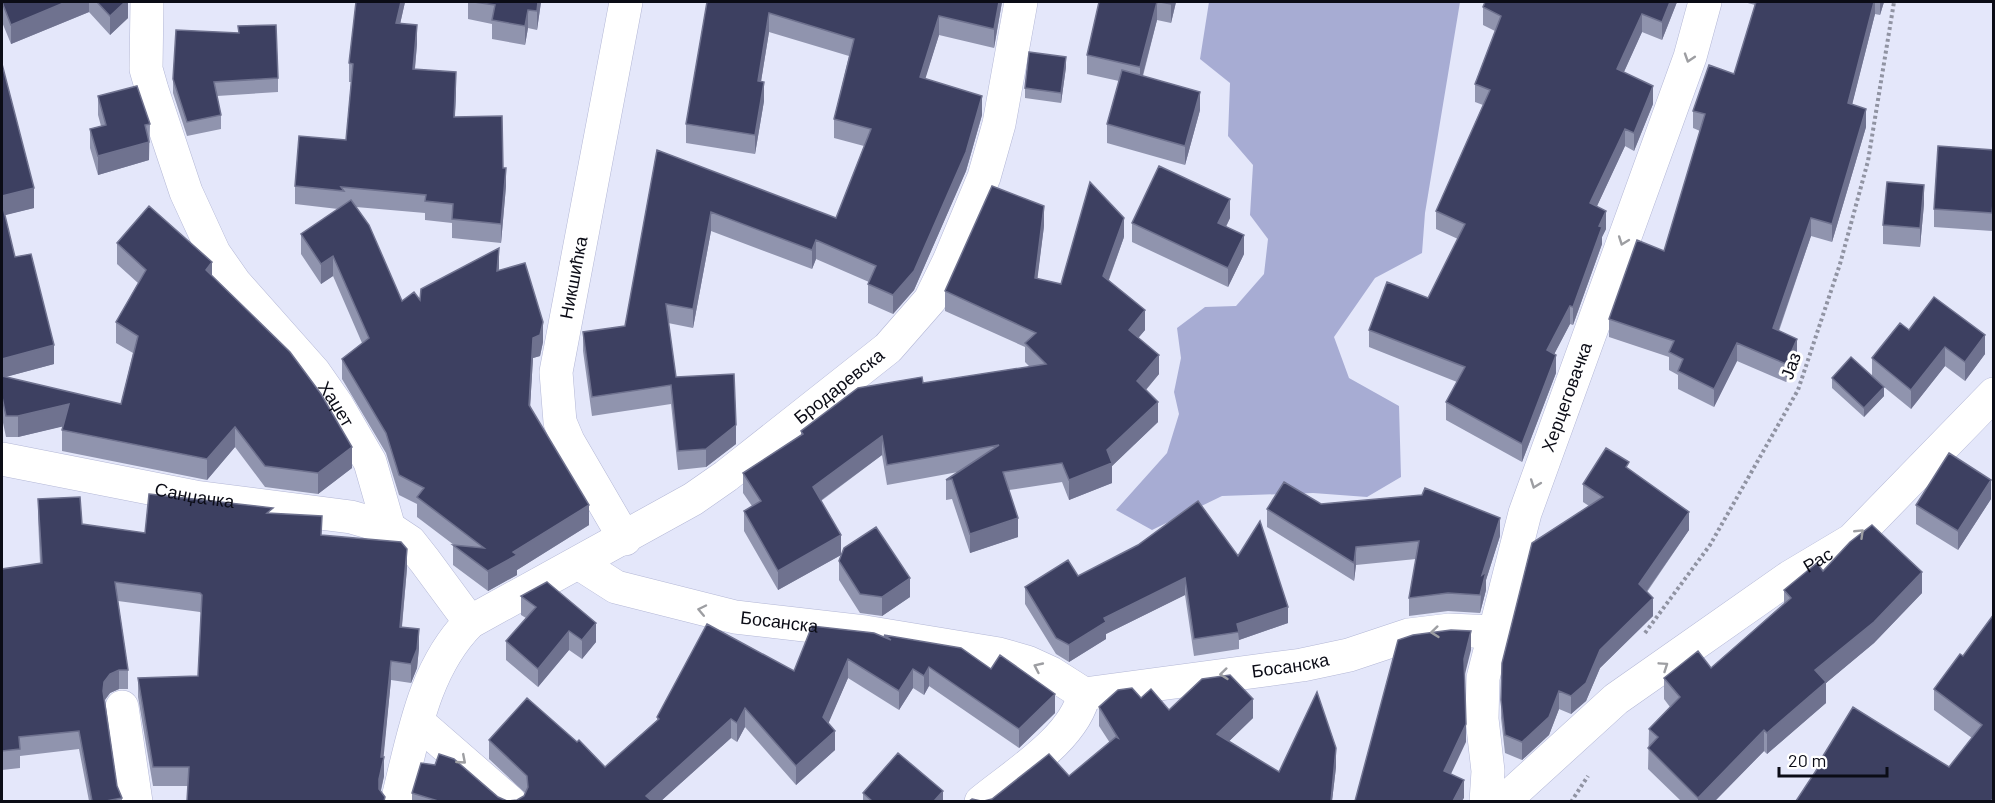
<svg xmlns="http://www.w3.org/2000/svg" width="1995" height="803" font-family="Barlow,sans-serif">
	<rect width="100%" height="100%" fill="#e4e7fa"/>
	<path fill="#a7acd3" d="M1209,2h251l-35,211 -3,40 -47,25 -41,59 15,41 50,28 2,71 -34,20 -54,-4 -91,3 -70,34 -36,-20 51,-57 12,-39 -5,-22 7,-34 -4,-30 28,-21 31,-1 28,-32 4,-35 -18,-24 3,-50 -25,-29 2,-53 -30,-24z"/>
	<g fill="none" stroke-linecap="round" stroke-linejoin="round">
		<defs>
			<g id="minor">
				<path id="s1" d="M147,2l-1,67 6,21 34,102 28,61 21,30 79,89 23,33 33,57 19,66 21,14 15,19 45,61"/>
				<path id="s2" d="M2,459l193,38 156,20 38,11"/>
				<path id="s3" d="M625,539l-57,-98 -8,-19 -4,-50 70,-370"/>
				<path id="s4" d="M580,564l36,23 119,30 130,15 134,22 28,8 24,11 33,21 218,-29 47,-10 60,-20 41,-5 43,2"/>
				<path d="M122,707l14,95"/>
				<path d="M418,722l92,80"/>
				<path id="s5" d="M397,802c16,-63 26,-133 73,-180l223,-123 33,-23 162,-128 42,-48 19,-39 35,-84 15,-53 22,-122"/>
				<path d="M981,802c34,-28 94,-64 103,-108"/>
			</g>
			<g id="tertiary">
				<path id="s6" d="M1486,802l2,-31 -6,-52 1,-41 42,-165 165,-456 15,-55"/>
				<path id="s7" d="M1503,802l113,-103 174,-122 62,-37 142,-146"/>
			</g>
		</defs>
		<use href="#minor" stroke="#b3b7d6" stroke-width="34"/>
		<use href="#tertiary" stroke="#b3b7d6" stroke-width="34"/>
		<path stroke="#9093a2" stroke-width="4" stroke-dasharray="3 3" stroke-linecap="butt" d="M1645,633l65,-88 88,-155 42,-126 28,-103 26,-159
			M1571,802l17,-26"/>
		<use href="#minor" stroke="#fff" stroke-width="33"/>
		<use href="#tertiary" stroke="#fff" stroke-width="33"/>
	</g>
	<path fill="#9094ae" d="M2,2h126v16l-18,17 -21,-23 -78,32 -9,-22z
		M356,2h49l-5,22 17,20 -2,25 41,21 -1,27 48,51 3,18 -5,57 -49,-5v-15l-27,-3v-7l-69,-6 46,94 18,-1 79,-30 44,72 -3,14 -7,2 -3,49 59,118 -72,45v5l-29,16 -35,-26v-20h1l-37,-28v-13l-18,-9 -13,-42 -44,-74v-20l20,-16 -29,-67 -12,8 -20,-30v-20l37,-25 -43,-5v-18l51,-46 5,-58h-2v-19z
		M468,2h73l-4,28 -9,-2 -3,17 -33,-6v-15l-24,-5z
		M707,2h295l-8,46 -55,-13 -14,43 57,37 -16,56 -52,119 -21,24 -25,-11v-19l1,-2 -53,-23 -4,10 -101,-38 -18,97 -25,-5 8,54 60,67 -30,23 -28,3 -7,-66 -79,12 -9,-65v-19l42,-6 32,-176 179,68 28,-72 -30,-8v-19l15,-63 -80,-24 -8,49 3,20 -9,53 -69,-11v-19z
		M1099,2h77l-5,21 -14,-3 -14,56 57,34 -15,55 -78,-22v-19l12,-43 -32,-7v-19z
		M1485,2h192l-15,38 -20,-8 -18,40 29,32 -19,47 -9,-5 -28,60 9,23 -4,8v7l-29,81 -3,-1 -16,30 2,19 -34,89 -76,-42v-18l11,-20 -88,-35v-17l59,-32 30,-59 -22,-10v-18l47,-106 -8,-3v-18l20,-53 -12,-6v-18z
		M1744,2h140l-4,13 -5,-1 -23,90 14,23 -34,115 -21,-6 -32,95 18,26 -11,25 -49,-21 -23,46 -36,-18v-14l-9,-5v-13l-60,-20v-18l55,-68 36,-120 -7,-3v-17l41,-37 21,-69z
		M238,33l40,45v14l-61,4 4,19v14l-34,7 -14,-43v-14z
		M2,64l32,144 -30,7 11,42 39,107 -49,13 116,27 12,-51 -17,-10v-21l22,-39 -21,-19v-21l95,33 140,192 -34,26 -53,-7 -30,-40 -28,33 -145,-29v-21l1,-4 -45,11h-12l-4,-19z
		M1066,67l-5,36 -36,-5v-10z
		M98,96l52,28 -1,36 -51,15 -8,-27v-19l11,-3 -3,-11z
		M1994,150l-2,81 -58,-4v-18z
		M1924,204l-4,43 -37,-3v-19z
		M1230,218l-4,9 18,27 -16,33 -96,-45v-19z
		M1044,226l-7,53 24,5 63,-47 -15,43 36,50 -7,8 21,36 -13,16 12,32 -46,44v17l-43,17 -7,-18 -53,8 9,47 -48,16 -18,-54 -6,1v-20l12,-8 -71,13 -5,-30 -61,46 20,54 -63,35 -34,-59v-20l8,-5 -9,-13v-20l58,-38v-4l229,-64 -5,-5v-15l-80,-36v-20z
		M1909,330l76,24 -20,27 -20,-15 -34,43 -27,-22v9l-20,21 -32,-29v-10l40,-3v-17z
		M1629,470l60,60 -42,62 6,24 -53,52 -14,33 -15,13 -12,-5 -10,26 -27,25 -17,-7 -4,-35 1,-55 87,-157 -6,-4v-18z
		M38,499l44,25 63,9 128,-19 49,21 85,33 -5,59 17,21 -2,20 -6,15 -20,-3 -8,77 1,19 -3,15 4,10 -197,-15h-35l-15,-89v-19l60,-2 3,-63 -1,-1 -82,-11 10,69v19h-9l-9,4 -5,7 12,86 5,12v3h-33l-10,-52 -59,7v12l-18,2v-201l38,-6 -2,-45z
		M1991,499l-33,51 -42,-26v-19z
		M1321,504l179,32 -14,44v10l-6,23 -32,-2 -39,5v-18l7,-39 -60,6 -2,16 -87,-54v-18z
		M1238,556l50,67 -49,17v9l-45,7 -9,-61 -79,39v5l-37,23 -13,-8 -31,-50v-17l53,-11z
		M839,561l71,36 -28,19 -22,-3 -21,-33z
		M1823,571l99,22 -48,50 -48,40v20l-59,51 -3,-3 -49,50h-34l-33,-32 1,-40 21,-22 -6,-8v-21l47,-10 73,-65v-13z
		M521,596l75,46 -14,17 -13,-9 -31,37 -32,-27v-19l20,-23 -5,-3z
		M1994,614v187l-171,-40v-5l126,11 23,-29 -38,-28v-21l29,-33z
		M884,635l171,78 -36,35 -90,-62 -5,9 -11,-7 -14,22 -51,-32 -20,45 7,27 -39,35 -51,-58 -8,15 -6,-4 -70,63h-249v-8l86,4 9,4 10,-1 7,-4 1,-3 -36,-34v-19l116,27 52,-47v-3l137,-46 90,-34z
		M1141,698l28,12 84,8 -24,23 50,31 57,-5 -4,34 -263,-25 41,-33 -11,-17v-19z
		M863,793l80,8h-80z"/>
	<path fill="#6f728f" d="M66,2h23v10l-78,32v-19z
		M125,2h3v16l-18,17v-19z
		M401,2h4l-9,40v-19z
		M538,2h3l-4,28v-19z
		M999,2h3l-8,46v-19z
		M1157,2v18l-17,65v-18z
		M1172,2h4l-5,21v-19z
		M1670,2h7l-15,38v-18z
		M1874,2h1v12l-27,107v-18z
		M1880,2h4l-4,13z
		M528,10v18l-3,17v-19z
		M769,13v19l-11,68v-19z
		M1642,14v18l-25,55v-18z
		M939,16v19l-19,61v-19z
		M417,25v19l-4,44v-19z
		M1066,57v10l-5,36v-10z
		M456,72v18l-2,46v-19z
		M764,82v19l-9,53v-19z
		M1653,86v18l-19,47v-18z
		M1200,92v18l-15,55v-19z
		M982,96v19l-16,56 -52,119 -21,24v-19z
		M1866,109v18l-34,115v-18z
		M1625,129v17l-35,75v-18z
		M149,142v18l-51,15v-19z
		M506,168v18l-5,57v-19z
		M1924,185v19l-4,43v-19z
		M34,188v20l-32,8v-20z
		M1994,194v17l-2,20v-18z
		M1230,199v19l-12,24v-19z
		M1044,206v20l-9,72v-20z
		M1606,211v18l-4,8v7l-29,81v-18l26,-81z
		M711,212v19l-18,97v-19z
		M1124,218v19l-21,58v-19z
		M1811,218v18l-38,110v-18z
		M1244,235v19l-16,33v-19z
		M816,240v19l-4,10v-19z
		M499,248v20l-2,23v-20z
		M333,256v20l-12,8v-20z
		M212,262v20l-6,-12z
		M1570,306v18l-23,44v-18z
		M1145,310v20l-16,19v-19z
		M543,322v20l-3,14 -7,2 -4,67v-20l4,-67z
		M1985,335v19l-20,27v-19z
		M1797,339v18l-11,25v-18z
		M1737,343v18l-23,46v-18z
		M54,345v19l-52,14v-19z
		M1945,347v19l-34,43v-19z
		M1159,355v19l-22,26v-19z
		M1556,355v18l-34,89v-18z
		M1884,387v9l-20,21v-9z
		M1158,402v20l-46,44v17l-43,17v-20l38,-30z
		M69,404v21l-51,12v-21z
		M736,425v19l-30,23v-18z
		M235,427v20l-28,33v-21z
		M882,436v19l-69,51v-19z
		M352,447v21l-34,26v-21z
		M1991,480v19l-33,51v-19z
		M589,505v20l-72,45v5l-29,16v-20l25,-19z
		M1689,512v18l-50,72v-18z
		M1018,518v19l-48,16v-19z
		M1500,518v18l-14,44v10l-6,23 2,-38z
		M841,535v20l-63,35v-19z
		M1356,547v18l-2,16v-18z
		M407,549v19l-7,78v-19z
		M1922,572v21l-48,50 -48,40v20l-59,51v-21l48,-63z
		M910,578v19l-28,19v-19z
		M1185,578v17l-79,39v5l-37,23v-17l35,-27z
		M1653,598v18l-53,52 -14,33 -15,13v-18l29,-46z
		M1288,607v16l-49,17 -2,-16z
		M596,623v19l-14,17v-19z
		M419,629v19l-2,20 -6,15v-19z
		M569,631v19l-31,37v-18z
		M1471,631v19l-7,28v-19z
		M848,659v19l-25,58v-19z
		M391,661v19l-8,83 1,-6v19l-5,22v-19z
		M929,667v19l-5,9v-19z
		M913,669v19l-14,22v-19z
		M119,670v19l-9,4 -6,8 -1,-10 1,-9 6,-8z
		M1559,691v18l-10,26 -27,25v-18z
		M1055,694v19l-36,35v-19z
		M1253,699v19l-36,35v-19z
		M745,708v19l-8,15v-19z
		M731,719v19l-70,63h-15v-5z
		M1466,724v18l-22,47v-18z
		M1764,730v21l-49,50h-17v-3z
		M835,731v19l-39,35v-19z
		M1336,748v19l-4,34h-1z
		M1464,780v18l-2,3h-9z
		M943,791v10h-9z"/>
	<path fill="#3d4061" stroke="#6f728f" stroke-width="1.5" d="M2,2h64l-55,23z
		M97,2h28l-15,14z
		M356,2h45l-5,21 21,2 -4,44 43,3 -2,45 48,-1 1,52h3l-5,56 -49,-5 1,-15 -28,-3 1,-6 -85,-8 3,4 -49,-5 4,-50 47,4 7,-76 -4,-1z
		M474,2h64l-1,9 -9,-1 -3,16 -33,-6 3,-15z
		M707,2h292l-5,27 -55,-13 -19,61 62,19 -16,56 -52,119 -21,24 -25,-11 8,-18 -60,-26 -4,10 -101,-38 -18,97 -27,-5 10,73 58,-3 2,51 -30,24 -28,2 -7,-66 -79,12 -9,-65 42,-6 32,-176 179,68 35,-89 -37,-10 20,-80 -85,-26 -11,68 6,1 -9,53 -69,-11z
		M1099,2h58l-17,65 -53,-12z
		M1160,2h12l-1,2z
		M1485,2h185l-8,20 -20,-8 -25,55 36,17 -19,47 -9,-4 -35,74 16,8 -7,15 3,1 -29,80 -3,-1 -23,44 9,5 -34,89 -76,-42 19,-35 -96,-37 18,-48 41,16 37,-74 -29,-13 54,-121 -15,-6 26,-68 -18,-9z
		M1756,2h118l-26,101 18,6 -34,115 -21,-6 -38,110 24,11 -11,25 -49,-21 -23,46 -36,-18 5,-12 -14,-7 5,-11 -65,-22 28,-79 27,11 41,-137 -12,-3 16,-46 25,9z
		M276,25l2,53 -64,4 7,33 -34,7 -14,-43 3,-49 63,3 -1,-7z
		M1029,52l37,5 -5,36 -36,-5z
		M2,64l32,124 -32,8z
		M1122,70l78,22 -15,54 -78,-22z
		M137,86l13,38 -5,1 4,17 -51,14 -8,-27 16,-4 -8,-29z
		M1938,146l56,4v44l-2,19 -58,-4z
		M1159,166l71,33 -12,24 26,12 -16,33 -96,-45z
		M1090,182l34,36 -21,58 42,34 -16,20 30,25 -22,26 21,21 -51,48 5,13 -43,17 -7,-17 -59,9 15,46 -48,16 -18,-55 -6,1 53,-35 -112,20 -5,-29 -69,51 28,48 -63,36 -34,-60 17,-10 -18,-28 60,-39 -2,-3 57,-43 64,-11 1,6 123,-19 -21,-21 11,-10 -91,-42 47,-105 52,20 -9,72 26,6z
		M1887,182l37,3 -4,43 -37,-3z
		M351,200l18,25 33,76 12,-9 6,8 1,-11 78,-41 -2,23 28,-8 18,59 -3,13 -7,3 -4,67 60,100 -76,47 4,3 -29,16 -35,-26 31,3 -67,-51 7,-9 -25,-13 -13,-42 -44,-74 27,-21 -36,-82 -12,8 -20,-30z
		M2,203l13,54 16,-3 23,91 -52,14z
		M149,206l63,56 -6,8 84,82 31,42 31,53 -34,26 -53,-7 -30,-39 -28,32 -145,-29 7,-26 -51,12h-12l-4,-19v-21l119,28 17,-68 -22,-14 30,-52 -29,-27z
		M1934,297l51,38 -20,27 -20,-15 -34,43 -39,-32 28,-35 9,7z
		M1851,357l33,30 -20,21 -32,-30z
		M1606,448l23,14 -3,5 63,45 -50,72 14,14 -53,52 -14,33 -15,13 -12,-5 -10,26 -27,25 -17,-7 -4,-35 1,-37 30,-120 71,-46 -20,-13z
		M1949,453l42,27 -33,51 -42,-26z
		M1284,482l37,22 101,-9 3,-7 75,30 -18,57 4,-3 -6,23 -32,-2 -39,5 10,-57 -63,6 -2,16 -87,-54z
		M149,494l124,14 -6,5 55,3 -1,19 80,7 6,7 -7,78 19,2 -2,20 -6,15 -20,-3 -10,96h3l-5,22v10l6,8 -1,4h-197l2,-34h-36l-15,-89 60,-2 4,-81 -2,-2 -85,-11 13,88h-9l-9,4 -6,8 -1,9 14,95 5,12 -16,3h-14l-13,-70 -60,6 1,12 -18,2v-182l40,-6 -4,-64 42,-2 2,27 63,9z
		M1198,501l40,55 22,-35 28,86 -51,17 2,8 -45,7 -9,-61 -81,40 2,4 -37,23 -13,-7 -31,-51 43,-27 10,16 60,-31z
		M1872,525l50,47 -48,50 -59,48 11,12 -59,51 -3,-3 -66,68 -50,-50 10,-11 -9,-8 31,-32 -16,-19 34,-27 13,17 80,-70 -7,-8 33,-27 6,8 27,-29z
		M876,527l34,51 -28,19 -22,-3 -21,-33 5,-13z
		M547,582l49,41 -14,17 -13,-9 -31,38 -32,-28 30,-34 -15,-11z
		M1994,614v184l-3,3h-195l29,-44 -2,-1 30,-49 96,60 33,-42 -48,-36 26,-35 3,2z
		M707,624l87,47 18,-45 62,7 17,7 -7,-5 77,13 30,21 9,-14 55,39 -36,35 -90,-62 -5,9 -11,-7 -14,22 -51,-32 -25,58 12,14 -39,35 -51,-58 -8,15 -6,-4 -85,77 6,5h-214l-26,-8 9,-30 14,2 4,-11 15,5 44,38 9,4 10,-1 7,-4 4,-9 -1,-11 -38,-36 38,-42 50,44 2,-2 26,27 54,-48 -2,-2z
		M1451,630l20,1 -7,28 2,65 -22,47 20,9 -11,21h-98l43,-161 15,-5z
		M1230,675l23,24 -36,35 62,38 38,-80 19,56 -5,53h4h-351l8,-2 57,-45 20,22 47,-39 2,1 -19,-31 19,-17 14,-2 9,10 10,-9 18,21 33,-31z
		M898,753l45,38 -9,10h-62l-9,-8z
		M972,799l9,2h-12z"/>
	<defs><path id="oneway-chevron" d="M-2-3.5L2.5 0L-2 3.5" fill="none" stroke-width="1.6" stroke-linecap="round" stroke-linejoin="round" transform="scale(1.5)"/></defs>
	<g stroke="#9d9ea2">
		<use href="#oneway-chevron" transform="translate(1689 58) rotate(108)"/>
		<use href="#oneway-chevron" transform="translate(1623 241) rotate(110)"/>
		<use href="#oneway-chevron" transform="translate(1535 484) rotate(110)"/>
		<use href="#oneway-chevron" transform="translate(1860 533) rotate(-44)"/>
		<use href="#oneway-chevron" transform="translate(702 610) rotate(-168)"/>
		<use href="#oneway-chevron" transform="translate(1435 632) rotate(174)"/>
		<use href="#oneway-chevron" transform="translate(1664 666) rotate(-34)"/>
		<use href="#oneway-chevron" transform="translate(1038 667) rotate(-155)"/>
		<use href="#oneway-chevron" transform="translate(1224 674) rotate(174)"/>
		<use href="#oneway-chevron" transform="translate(462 760) rotate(41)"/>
	</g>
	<g text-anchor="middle" stroke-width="6" stroke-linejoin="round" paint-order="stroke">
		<g font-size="18" fill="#0b0c16" stroke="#fff">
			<text dy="6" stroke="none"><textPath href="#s3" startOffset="280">Никшићка</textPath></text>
			<text transform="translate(1791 366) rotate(-71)" y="6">Јаз</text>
			<text dy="6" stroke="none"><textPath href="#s5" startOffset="636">Бродаревска</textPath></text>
			<text dy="6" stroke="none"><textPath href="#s6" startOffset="418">Херцеговачка</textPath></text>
			<text dy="6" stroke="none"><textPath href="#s1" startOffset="458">Хаџет</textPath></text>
			<text dy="6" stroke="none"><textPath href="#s2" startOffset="196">Санџачка</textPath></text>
			<text dy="6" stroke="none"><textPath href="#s7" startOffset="398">Рас</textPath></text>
			<text dy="6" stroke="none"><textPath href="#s4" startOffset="210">Босанска</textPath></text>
			<text dy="6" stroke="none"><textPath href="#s4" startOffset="735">Босанска</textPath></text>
		</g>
	</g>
	<rect width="1995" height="803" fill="none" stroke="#0b0c16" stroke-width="6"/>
	<path d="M1779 767v9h108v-9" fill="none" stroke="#0b0c16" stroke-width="3"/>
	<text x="1788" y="767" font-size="18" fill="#0b0c16" stroke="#ffffff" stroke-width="4.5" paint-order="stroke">20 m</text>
</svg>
